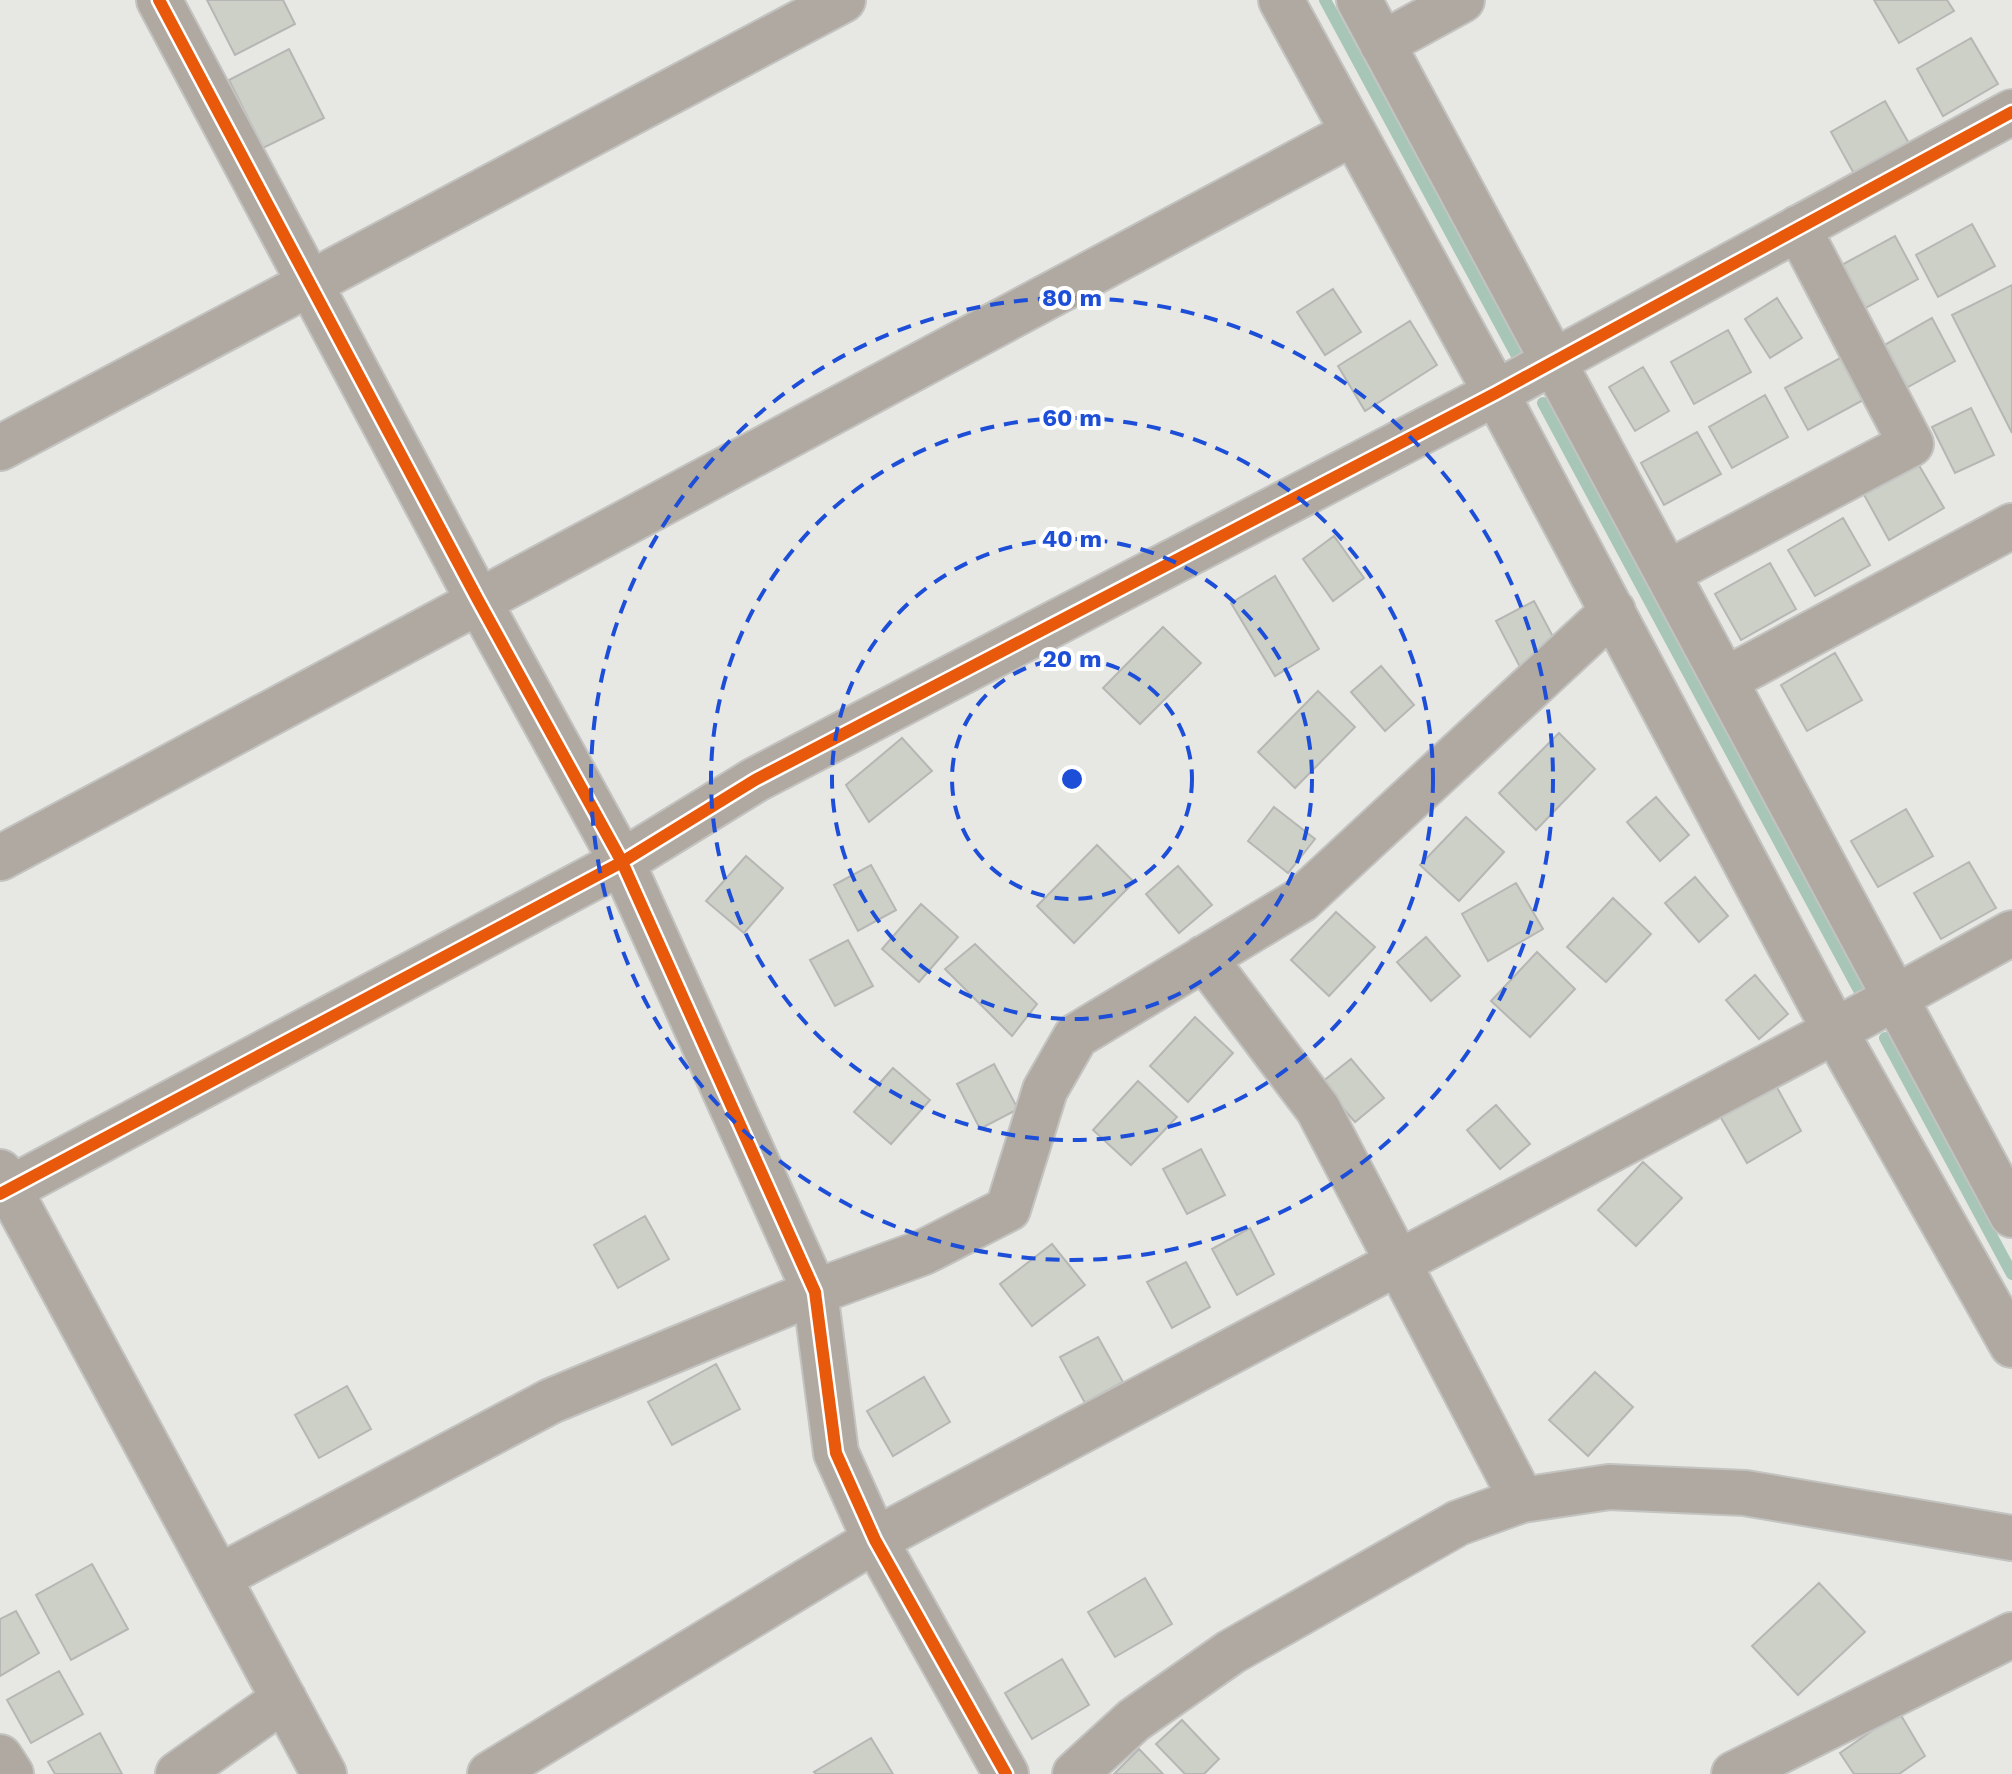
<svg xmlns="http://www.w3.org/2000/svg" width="2012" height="1774" font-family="'Work Sans',sans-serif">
	<rect width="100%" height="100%" fill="#e7e7e3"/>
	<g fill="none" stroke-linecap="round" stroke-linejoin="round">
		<path stroke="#a7c6b8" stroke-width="12" d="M1325,0l197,365
			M1543,403l316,587
			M1885,1038l127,236"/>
	</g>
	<path fill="#ccd0c7" stroke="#b6b6b4" stroke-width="2" d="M207,0h76l12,24 -60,31z
		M1874,0h73l7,11 -55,32z
		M1971,38l27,46 -55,32 -26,-47z
		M289,49l35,69 -61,30 -34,-68z
		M1885,101l26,46 -54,32 -26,-47z
		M1972,224l23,42 -57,31 -22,-42z
		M1895,236l23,43 -56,31 -24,-43z
		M2012,285v148l-60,-118z
		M1333,289l28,43 -36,23 -28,-43z
		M1777,298l25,40 -32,20 -25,-39z
		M1932,318l23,43 -56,31 -23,-42z
		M1410,321l27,44 -72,46 -27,-45z
		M1728,330l23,42 -57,32 -23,-42z
		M1842,357l23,42 -57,31 -23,-42z
		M1643,367l26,44 -34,20 -26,-44z
		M1765,395l23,42 -56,31 -23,-41z
		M1971,408l23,47 -39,18 -23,-46z
		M1697,432l24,42 -57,31 -23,-42z
		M1917,462l27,46 -55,32 -26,-47z
		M1843,518l27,47 -55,31 -27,-46z
		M1334,536l30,42 -31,23 -30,-42z
		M1770,563l26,46 -55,31 -26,-46z
		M1275,576l44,73 -44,27 -44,-73z
		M1534,601l24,45 -38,21 -24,-46z
		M1163,627l38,36 -61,61 -37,-36z
		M1835,653l27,47 -55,31 -26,-46z
		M1381,666l33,39 -29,26 -34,-39z
		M1318,691l37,36 -60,61 -37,-36z
		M1559,733l36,36 -59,61 -37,-37z
		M902,738l30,33 -63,51 -23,-37z
		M1656,797l33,38 -29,26 -33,-39z
		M1274,807l41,32 -27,34 -40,-32z
		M1906,809l27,47 -55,31 -27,-46z
		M1466,817l38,35 -45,49 -39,-36z
		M1097,845l37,37 -60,61 -37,-37z
		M746,856l37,32 -39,45 -38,-32z
		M1969,862l27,46 -55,31 -27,-46z
		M871,865l25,45 -38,21 -24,-46z
		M1178,866l34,39 -33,28 -33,-39z
		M1695,877l33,39 -29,26 -34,-39z
		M1516,883l27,46 -55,32 -26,-47z
		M1613,898l38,36 -45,48 -39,-35z
		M921,904l37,33 -39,45 -37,-33z
		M1336,912l39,35 -46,49 -38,-36z
		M1426,937l34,39 -29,25 -34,-39z
		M848,940l25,46 -38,20 -25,-46z
		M975,944l62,60 -25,32 -67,-67z
		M1537,952l38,37 -45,48 -39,-36z
		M1755,975l33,39 -29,25 -33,-39z
		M1195,1017l38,36 -45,49 -38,-36z
		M1351,1059l33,39 -29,24 -34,-39z
		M994,1064l24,45 -38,20 -23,-45z
		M893,1068l37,32 -39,44 -37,-32z
		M1138,1081l39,36 -46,48 -38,-35z
		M1775,1084l26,47 -54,32 -27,-47z
		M1496,1105l34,39 -30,25 -33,-39z
		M1201,1149l24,46 -38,19 -24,-45z
		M1643,1162l39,36 -46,48 -38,-36z
		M645,1216l24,43 -51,29 -24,-43z
		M1250,1228l24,46 -37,21 -25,-46z
		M1052,1244l33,41 -53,41 -32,-42z
		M1186,1262l24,45 -38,21 -25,-46z
		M1098,1337l25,45 -38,21 -25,-46z
		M716,1364l24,45 -68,36 -24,-43z
		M1595,1372l38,35 -45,49 -39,-36z
		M924,1377l26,45 -57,34 -26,-45z
		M347,1386l24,43 -52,29 -24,-43z
		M92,1564l36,65 -57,31 -35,-65z
		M1145,1578l27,46 -57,33 -27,-45z
		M1819,1583l46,49 -67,63 -46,-49z
		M16,1611l23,42 -39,23v-57z
		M1062,1659l27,46 -57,34 -27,-46z
		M59,1671l24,43 -52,29 -24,-43z
		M1899,1712l26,44 -26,18h-45l-14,-21z
		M1182,1720l37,39 -15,15h-19l-29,-30z
		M100,1733l22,41h-67l-7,-12z
		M871,1738l22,36h-77l-2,-2z
		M1139,1749l24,25h-49z"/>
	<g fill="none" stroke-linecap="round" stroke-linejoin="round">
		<defs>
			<path id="street" d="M159,0l319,600 144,262 193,430 21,161 39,87 131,234
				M1281,0l215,393 339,638 177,314
				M1359,0l653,1215
				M1382,44l80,-44
				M0,448l843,-448
				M1667,573l244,-129 -113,-216
				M1725,680l287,-154
				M0,858l1353,-725
				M1204,958l114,151 204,391
				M0,1172l324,602
				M0,1194l622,-332 133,-82 741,-387 516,-281
				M219,1577l332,-176 264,-109 109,-40 84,-43 37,-119 31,-54 225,-136 312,-289
				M0,1757l11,17
				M178,1774l106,-75
				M490,1774l385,-234 960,-509 177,-98
				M1075,1774l59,-54 97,-68 227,-129 64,-23 87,-13 136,6 267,45
				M1734,1774l278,-139"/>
		</defs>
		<use href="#street" stroke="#c3c3c1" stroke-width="48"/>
		<use href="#street" stroke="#b0a9a1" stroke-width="44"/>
		<defs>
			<path id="cycleway" d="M159,0l319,600 144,262 193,430 21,161 39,87 131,234
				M0,1194l622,-332 133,-82 741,-387 516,-281"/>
		</defs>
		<use href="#cycleway" stroke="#fff" stroke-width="17"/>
		<use href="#cycleway" stroke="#e8590c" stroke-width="12"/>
	</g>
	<g fill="none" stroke="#1d4ed8" stroke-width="4" stroke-dasharray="14 10">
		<circle cx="1072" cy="779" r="120"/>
		<circle cx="1072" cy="779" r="240"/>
		<circle cx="1072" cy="779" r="361"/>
		<circle cx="1072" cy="779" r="481"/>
	</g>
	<circle cx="1072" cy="779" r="12" fill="#1d4ed8" stroke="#fff" stroke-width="4"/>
	<g font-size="24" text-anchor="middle" font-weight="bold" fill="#1d4ed8" stroke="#fff" stroke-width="8" stroke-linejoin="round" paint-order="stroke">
		<text x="1072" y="306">80 m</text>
		<text x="1072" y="426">60 m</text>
		<text x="1072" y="547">40 m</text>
		<text x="1072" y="667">20 m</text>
	</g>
</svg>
